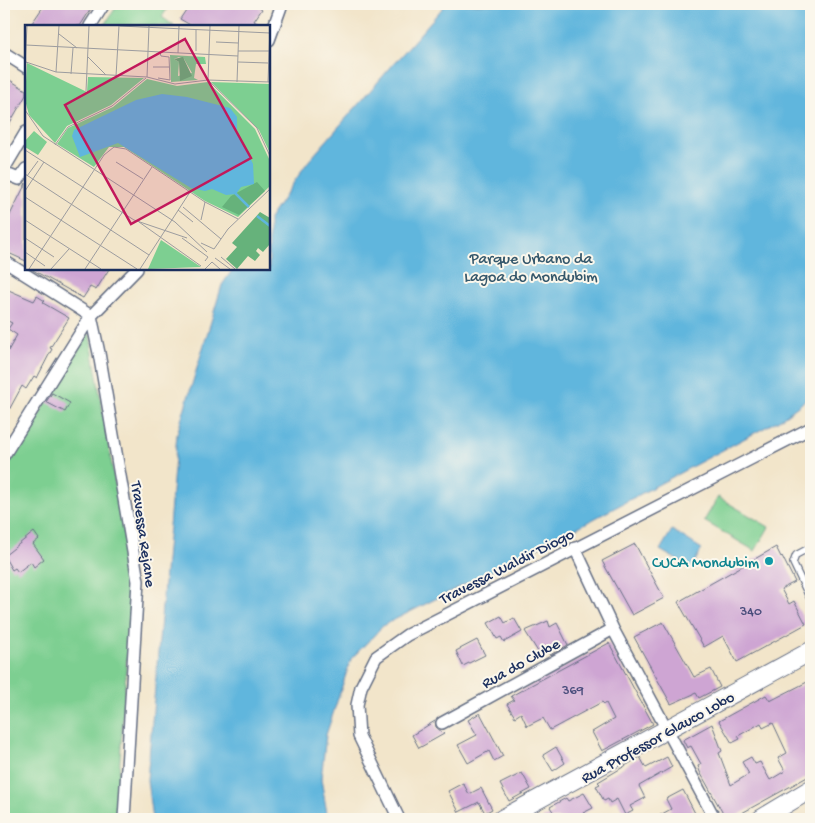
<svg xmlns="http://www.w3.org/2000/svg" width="815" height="823" font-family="'Gochi Hand',sans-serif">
	<rect width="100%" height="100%" fill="#fbf7ec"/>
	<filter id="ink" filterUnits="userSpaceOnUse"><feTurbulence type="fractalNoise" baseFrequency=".02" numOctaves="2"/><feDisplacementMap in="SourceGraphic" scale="10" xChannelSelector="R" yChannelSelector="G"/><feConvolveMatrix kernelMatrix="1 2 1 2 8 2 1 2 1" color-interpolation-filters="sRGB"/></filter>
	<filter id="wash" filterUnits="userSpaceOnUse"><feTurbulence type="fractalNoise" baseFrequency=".0096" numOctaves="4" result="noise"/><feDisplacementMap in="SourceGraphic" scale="20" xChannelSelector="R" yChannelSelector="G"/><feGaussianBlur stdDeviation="1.12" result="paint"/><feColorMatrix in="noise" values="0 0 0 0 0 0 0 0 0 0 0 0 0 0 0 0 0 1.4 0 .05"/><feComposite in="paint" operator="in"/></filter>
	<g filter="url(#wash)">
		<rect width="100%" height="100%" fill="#f2e5ca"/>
		<path fill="#7dcf91" stroke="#4c7f78" d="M118,4h52l-8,13 12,9h-70z
			M88,333l2,2 42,249 -16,235h-112v-346z
			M718,497l51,30 -14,24 -51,-30z"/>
		<path fill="#60b6dd" stroke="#3e729e" d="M446,4l365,1v388l-10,11 -22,16 -189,101 -206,104 -33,34 -25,76 -5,44 7,40h-176l-5,-39 30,-346 45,-149 11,-16h36v-50l38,-56z
			M672,530l30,19 -11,19 -31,-18z"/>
		<g id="blocks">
			<path fill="#cea5d3" d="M45,4h41l6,3 -12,19h-50z
				M190,4h65l7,5 -8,12 7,5h-69l-12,-7z
				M8,79l18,11v5l-22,38v-47z
				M26,183v78l-22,-10v-24z
				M31,269h78l-13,21 -6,-3 -7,11z
				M4,288l30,13 3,-5 8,5 -2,2 26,15 -19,30 2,1 -15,29 -3,-2 -8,13 -4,-3 -13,24 -5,-3v-58l4,2 9,-16 -9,-6 4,-6 -8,-4z
				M52,393l18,10 -5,9 -19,-10z
				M34,532l5,7 -6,5 11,15 -10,8 -3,-5 -13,10 -3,-4 -3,2 -8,-14z
				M635,544l29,54 -32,17 -30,-54z
				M776,547l5,10 1,-1 13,26 -14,7 8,15 5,-3 12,23 -69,38 -14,-26 -19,11 -26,-45z
				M501,616l4,7 9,-5 8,14 -18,10 -3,-5 -4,2 -9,-16z
				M548,621l2,6 7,-4 11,22 -18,10 -2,-4 -8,4 -15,-24z
				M663,622l31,55 17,-8 9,18 -21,11 -3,-5 -25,11 -37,-67z
				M477,640l8,15 -22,11 -7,-15z
				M609,643l44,81 -51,27 -10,-19 22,-13 -8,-16 -2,1 -2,-2 -52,28 -7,-12 -16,8 -6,-13 -6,4 -8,-13 7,-4 -3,-4z
				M811,680v95l-80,44h-5l-26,-47 -2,-6 3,-2 -10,-18 -4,2 -4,-8 29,-16 10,27 -3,2 12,32 18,-11 -7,-12 9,-5 4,7 5,-2 10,18 15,-9 -7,-13 9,-5 -14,-30 -10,5 -2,-5 -23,13 2,3 -8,4 -13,-22 47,-26 4,6z
				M480,713l23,43 -9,5 -5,-10 -21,12 -10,-18 19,-10 -9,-15z
				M435,721l1,6 8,7 -25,14 -7,-13z
				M556,747l9,16 -12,8 -10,-16z
				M640,757l6,11 21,-11 5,10 -33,19 6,12 -15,8 3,5 -8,4 -8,-16 -7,4 -2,-4 -4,2 -8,-15 4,-2 -2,-2z
				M522,773l9,16 -22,12 -9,-17z
				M463,783l6,11 12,-6 11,21 -7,4 -6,-11 -20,10 -11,-21z
				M683,790l15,29h-45l18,-10 -5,-10z
				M584,793l9,15 -10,5 3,6h-44l12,-6 -4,-6 16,-9 2,3z"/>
		</g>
	</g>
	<g filter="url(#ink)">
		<use href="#blocks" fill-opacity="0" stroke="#666f84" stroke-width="1"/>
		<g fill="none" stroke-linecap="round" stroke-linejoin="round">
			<defs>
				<path id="service" d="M811,547l-15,8 -3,8 18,38"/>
				<path id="minor" d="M90,26l14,-22
					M269,40l13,-36
					M4,53l22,14
					M4,169l22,-37
					M4,173l15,6 7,-10
					M4,261l87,55
					M91,316l8,37 39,228 -14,238
					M4,455l87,-139 46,-47
					M575,548l38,81 102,190
					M442,723l171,-94
					M399,819l-40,-83 -2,-31 4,-18 15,-30 31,-22 404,-207"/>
				<path id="primary" d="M502,819l309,-168
					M761,819l50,-30"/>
			</defs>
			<use href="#service" stroke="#666f84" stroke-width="8"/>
			<use href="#minor" stroke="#666f84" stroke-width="14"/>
			<use href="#primary" stroke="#666f84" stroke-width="20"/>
			<use href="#service" stroke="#fff" stroke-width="5.5"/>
			<use href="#minor" stroke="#fff" stroke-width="11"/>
			<use href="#primary" stroke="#fff" stroke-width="18"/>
		</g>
	</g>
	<circle fill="#0f9aa8" stroke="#fbf7ec" stroke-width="2" cx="769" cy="561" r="5"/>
	<g text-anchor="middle" stroke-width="4" stroke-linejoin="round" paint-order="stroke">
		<g font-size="14" fill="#484c7b">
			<text x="751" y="615">340</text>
			<text x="573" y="694">369</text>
		</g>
		<g font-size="16" fill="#34576b" stroke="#fbf7ec">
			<text x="531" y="263">Parque Urbano da<tspan x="531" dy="18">Lagoa do Mondubim</tspan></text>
		</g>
		<g font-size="16" fill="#1b2f5e" stroke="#fbf7ec">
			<text transform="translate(145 534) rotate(82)" y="6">Travessa Rejane</text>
			<text transform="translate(506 565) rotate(-27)" y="6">Travessa Waldir Diogo</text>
			<text transform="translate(520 662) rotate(-29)" y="6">Rua do Clube</text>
			<text transform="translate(657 736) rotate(-29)" y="6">Rua Professor Glauco Lobo</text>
		</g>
		<g font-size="16" fill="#0d838f" stroke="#fbf7ec" text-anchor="end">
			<text x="759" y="567">CUCA Mondubim</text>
		</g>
	</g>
	<g transform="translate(25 25)">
		<rect width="245" height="245" fill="#f2e5ca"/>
		<path d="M145,30l35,2 1,7h-10l-2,14 4,2 -27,2zM154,32l5,2 8,14 -14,3 1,-14 -5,-3zM2,38l60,29 1,-15 56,1 -33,27 -44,21 -12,17 -26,-28 -4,-15zM122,54l30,7 31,-4 47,47 15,32v25l-32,31 -33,-16 -81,-54h-15l-15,20 -37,-23 11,-16 45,-21zM186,57l59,2v69l-11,-23zM9,106l13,11 -9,13 -13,-8v-6zM136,215l40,27 -53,2z" fill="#7dcf91" fill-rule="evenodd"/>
		<path d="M158,32l9,19 -12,5 -1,-19 -5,-3zM232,157l8,9 -26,24 -17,-8 9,-11zM235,187l10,6v26l-7,8 -5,-4 -2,3 4,4 -5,6 -7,-5 -11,13 -11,-10 11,-12 -5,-4z" fill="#66b27b"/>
		<path d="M137,69l25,3 43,11 7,9v14l16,33 1,20 -13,3 -5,7 -10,1 -14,-6 -7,2 -14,-3 -73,-45 -38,14 -8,-21 2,-6 62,-30z" fill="#60b6dd"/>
		<path fill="none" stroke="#60b6dd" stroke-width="2.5" d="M210,168l14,14M232,191l13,10"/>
		<path fill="none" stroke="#9c9c9f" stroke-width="1" d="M95,1l150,7M34,9l18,14M191,17l22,1M1,20l212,11M171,26v-22M213,26h31M153,28l1,-27M63,32l18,18M1,37l30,10 91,5 28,7 33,-4 62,2M213,37l30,1M0,41l2,-40M128,42h17M31,47l3,-46M46,49l2,-26M91,51l3,-50M122,52l2,-51M133,53l12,2 -1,-23 -8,-1 -1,-3M183,55l49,48 13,28M183,55l2,-54M212,57l2,-56M243,57l2,-56M61,66l3,-65M0,85l18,26 132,86 32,30M30,120l13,-18 44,-21 34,-28M0,125l109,70 53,18M91,137l27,17M0,149l124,81M2,151l11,-15M0,166l19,-29M0,172l112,72M158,182l38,32M153,185l15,12M0,195l76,49M176,195l4,-18M114,197l62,44M0,213l29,19M157,213l26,19 -3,4M176,218l13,6 14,-20 42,-40M0,227l20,14M196,232l14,12M190,233l15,11M4,244l75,-114 10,-8 12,2 79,53 33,17M26,244l18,-20M60,244l67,-102M115,244l50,-77M180,244l7,-7 8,7"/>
		<path fill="#c2185b" fill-opacity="0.15" stroke="#c2185b" stroke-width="2.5" d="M160,14l66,119 -120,66 -66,-119z"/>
		<rect width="245" height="245" fill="none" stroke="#1b2f5e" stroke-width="2.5"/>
	</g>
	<rect width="815" height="823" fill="none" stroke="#fbf7ec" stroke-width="20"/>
</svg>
